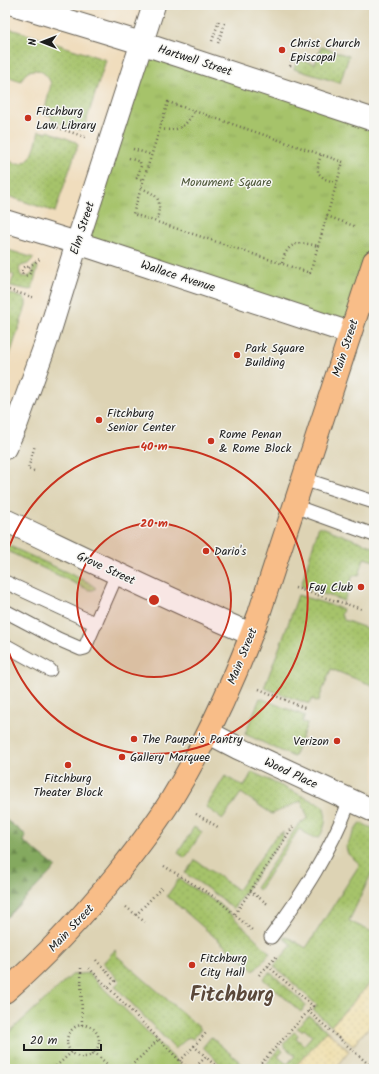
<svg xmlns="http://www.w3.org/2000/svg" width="379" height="1074" font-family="Kalam,sans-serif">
	<defs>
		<pattern id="grass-dots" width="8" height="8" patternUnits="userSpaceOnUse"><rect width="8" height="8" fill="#a6c36b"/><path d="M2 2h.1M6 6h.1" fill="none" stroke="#8ea75c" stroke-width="1.8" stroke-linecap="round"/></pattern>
		<pattern id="forest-firs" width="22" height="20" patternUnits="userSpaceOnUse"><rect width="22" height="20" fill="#84a95f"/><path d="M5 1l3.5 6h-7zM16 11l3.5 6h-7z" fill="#6b894e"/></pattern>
		<pattern id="sand-dots" width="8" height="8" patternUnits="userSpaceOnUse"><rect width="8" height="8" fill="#eeda9e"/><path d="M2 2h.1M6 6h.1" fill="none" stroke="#ccba88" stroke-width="1.8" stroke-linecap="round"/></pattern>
		<pattern id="park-tufts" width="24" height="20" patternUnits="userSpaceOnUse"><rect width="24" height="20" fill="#a6c36b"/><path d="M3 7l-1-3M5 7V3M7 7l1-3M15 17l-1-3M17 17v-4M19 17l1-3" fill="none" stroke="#8ea75c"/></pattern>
	</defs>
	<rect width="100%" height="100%" fill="#f6f6f2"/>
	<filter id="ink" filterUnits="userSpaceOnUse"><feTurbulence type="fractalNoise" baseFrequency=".025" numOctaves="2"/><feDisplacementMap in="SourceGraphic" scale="8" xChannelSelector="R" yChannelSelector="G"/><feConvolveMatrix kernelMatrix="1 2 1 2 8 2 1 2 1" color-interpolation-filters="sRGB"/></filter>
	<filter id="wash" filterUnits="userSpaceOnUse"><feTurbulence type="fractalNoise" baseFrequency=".012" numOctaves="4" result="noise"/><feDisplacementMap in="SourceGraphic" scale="16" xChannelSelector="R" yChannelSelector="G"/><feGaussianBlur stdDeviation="0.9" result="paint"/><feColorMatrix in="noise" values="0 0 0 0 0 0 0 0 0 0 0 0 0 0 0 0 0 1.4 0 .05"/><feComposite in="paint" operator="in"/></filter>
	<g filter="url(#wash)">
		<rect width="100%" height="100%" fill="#f0ddbd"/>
		<path fill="#ddd3b4" d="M154,5h220v1064h-369v-621z"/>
		<path fill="url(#grass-dots)" stroke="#617044" d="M5,27l101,33 -22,68 -4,2 -29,-10 1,-4 -8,-2 7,-30c-5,-16 -23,-20 -30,-3l-16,-5z
			M321,47l28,9 -9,27 -46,-14 3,-10 18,5z
			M39,131l8,2 1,-2 28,11 2,3 -23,67 -50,-17v-39c2,4 6,6 10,7 18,3 21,-20 24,-32z
			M5,249l29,9 -6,6 -7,2 -2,3 2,7 7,1 5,-4v-6l3,-2 2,2 -6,21 -2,2 -20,-4 4,-11 -4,-1 1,-4 -6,-2z
			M8,293l16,5 2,3v5l-21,64v-69z
			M319,526l55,21v14l-10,-3 -5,18 -6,-1 -9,26 -43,-15z
			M5,544l83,38 8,6 -3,2h-4l-84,-40z
			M298,595l45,14 -2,6 3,5 30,11v55l-43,-17 -13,33 -6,-3 -3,5 -45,-16 21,-55z
			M260,698l45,18 -3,6 5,2 -13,33 -49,-23z
			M252,772l71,34c5,11 2,22 -4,32l-7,-1 -13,-8 -40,61 -3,-2 42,-63 10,-7 -7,-17 -29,13 -31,-21 -18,26 -17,-12 19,-31 19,11z
			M361,823l13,6v39l-25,53 25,12v46l-43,47 -18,-16 4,-5 -43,-39 18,-21 -9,-7 2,-1 6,2 15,9 54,-84 -12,-10 -2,-7 12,-22z
			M194,827l8,5 -17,26 -7,-5z
			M283,832v5l-50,72 -12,-11 -36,-25 10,-13 43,30 37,-53z
			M179,879l43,27 48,47 -16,18 -87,-75z
			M115,950l2,3 -1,2 85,74 -8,10 -4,-2 -14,12 -60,-63 5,-5 -17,-18z
			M270,972l36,33 -5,7 -38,-33z
			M309,1016l18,15 -34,38h-31l18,-21 3,3 -5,6 9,7 8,-8 -12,-11 11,-13 4,3 -2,3 8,7 8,-9 -8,-7 -2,2 -5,-3z
			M211,1037l37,32h-21l-5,-3 -19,-19z"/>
		<path fill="url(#forest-firs)" stroke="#50623e" d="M5,819l21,16 -3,6 33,26 -51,52z"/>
		<path fill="url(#sand-dots)" stroke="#857b5d" d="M374,979v42l-21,25 -22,-20z
			M327,1031l22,20 -13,18h-43z"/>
		<path fill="url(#park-tufts)" stroke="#617044" d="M141,43l233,77v141l-24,72 -273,-90z
			M88,973l97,96h-180v-33l67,-61z"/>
	</g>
	<g filter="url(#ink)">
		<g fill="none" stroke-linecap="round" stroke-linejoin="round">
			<defs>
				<path id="lane" d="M303,479l71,23
					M294,506l80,29
					M5,582l91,42
					M5,611l53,28 23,10 4,-1 1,-3 31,-71
					M5,645l45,25
					M271,937c33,-45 59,-85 79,-137"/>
				<path id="street" d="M16,5l125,38 233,77
					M5,221l88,27 257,85
					M5,448l12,-25 30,-83 30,-97 77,-238
					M5,520c82,39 163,79 246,114
					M209,733l29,15 136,63"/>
				<path id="highway" d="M5,992c41,-36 78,-76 112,-118 19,-24 38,-48 54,-74 36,-59 64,-121 88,-186l115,-353"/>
			</defs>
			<use href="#lane" stroke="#666054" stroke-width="15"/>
			<use href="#street" stroke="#666054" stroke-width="24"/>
			<use href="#highway" stroke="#666054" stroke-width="24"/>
			<path stroke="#666054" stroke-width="2.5" stroke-dasharray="1 3" stroke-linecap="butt" d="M212,41l7,-20
				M218,43l7,-20
				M290,66l3,-9
				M370,76l4,1
				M168,102l175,60 -33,111 -177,-59z
				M50,125l35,12
				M160,129c18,3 26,-2 34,-18
				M133,149l19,6
				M321,155l-3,9v9l7,6 12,4
				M129,158l11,4 1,4 -4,12 7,2
				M141,188c20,8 21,14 15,34
				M327,216l27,10
				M282,263c5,-21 16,-22 36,-17
				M21.5 271a4.5 4.5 0 1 1 9 0a4.5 4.5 0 1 1-9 0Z
				M29,267l12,-9
				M9,290l26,8
				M34,471l-6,-2 7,-24
				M295,588l67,21
				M259,689l48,20
				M196,814l22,13
				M164,866l52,32 37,33
				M250,891l19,14
				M126,907l19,15
				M235,914l58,-87
				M136,915l26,-28
				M96,960l19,21 -7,6
				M81,968l1,57
				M89,968l99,101
				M259,975l18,-19
				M308,1011l66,58
				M67 1041a16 16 0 1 1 32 0a16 16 0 1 1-32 0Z
				M194,1046l12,-13
				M94,1052l18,17
				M180,1061l14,-15 12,11
				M53,1069l19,-17
				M128,1069l31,-30
				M193,1069l13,-12 13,12
				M256,1069l57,-63 -45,-40"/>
			<use href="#lane" stroke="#fff" stroke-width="13"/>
			<use href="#street" stroke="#fff" stroke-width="22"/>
			<use href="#highway" stroke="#f8bd88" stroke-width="22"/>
		</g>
	</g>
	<circle cx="154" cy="600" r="77" fill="#c8321e" fill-opacity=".12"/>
	<g fill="none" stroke="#c8321e" stroke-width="2">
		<circle cx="154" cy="600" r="77"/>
		<path d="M5 560A154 154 0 1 1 5 640"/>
	</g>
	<g fill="#c8321e" stroke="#f6f6f2" stroke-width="1.5">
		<circle cx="282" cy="50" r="4"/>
		<circle cx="28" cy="118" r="4"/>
		<circle cx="237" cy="355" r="4"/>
		<circle cx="99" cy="420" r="4"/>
		<circle cx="211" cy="441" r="4"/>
		<circle cx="206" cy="551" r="4"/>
		<circle cx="361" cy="587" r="4"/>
		<circle cx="134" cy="739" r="4"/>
		<circle cx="337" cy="741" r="4"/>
		<circle cx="122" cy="757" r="4"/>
		<circle cx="68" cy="765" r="4"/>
		<circle cx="192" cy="965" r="4"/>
	</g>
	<g text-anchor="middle" stroke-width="3" stroke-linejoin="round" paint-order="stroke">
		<g font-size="12" fill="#1c1c1c" stroke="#f6f6f2" text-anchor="start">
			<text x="290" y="47">Christ Church<tspan x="290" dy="14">Episcopal</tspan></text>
			<text x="36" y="115">Fitchburg<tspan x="36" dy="14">Law Library</tspan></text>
			<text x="245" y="352">Park Square<tspan x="245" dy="14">Building</tspan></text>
			<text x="107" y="417">Fitchburg<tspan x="107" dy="14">Senior Center</tspan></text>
			<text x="219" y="438">Rome Penan<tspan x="219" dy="14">&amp; Rome Block</tspan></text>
			<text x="214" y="555">Dario's</text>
			<text x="353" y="591" text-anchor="end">Fay Club</text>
			<text x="142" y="743">The Pauper's Pantry</text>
			<text x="329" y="745" text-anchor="end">Verizon</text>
			<text x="130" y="761">Gallery Marquee</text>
			<text x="68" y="782" text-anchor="middle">Fitchburg<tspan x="68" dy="14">Theater Block</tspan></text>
			<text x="200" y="962">Fitchburg<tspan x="200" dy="14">City Hall</tspan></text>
		</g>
		<g font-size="12" fill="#1c1c1c" stroke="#f6f6f2">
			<text transform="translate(195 60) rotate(18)" y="4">Hartwell Street</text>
			<text transform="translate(82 228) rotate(-72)" y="4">Elm Street</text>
			<text transform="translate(178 276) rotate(18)" y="4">Wallace Avenue</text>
			<text transform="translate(345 348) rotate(-72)" y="4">Main Street</text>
			<text transform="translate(106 568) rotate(25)" y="4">Grove Street</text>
			<text transform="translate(242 656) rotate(-68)" y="4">Main Street</text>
			<text transform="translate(291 773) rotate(25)" y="4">Wood Place</text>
			<text transform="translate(71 928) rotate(-47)" y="4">Main Street</text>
		</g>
		<g font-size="12" fill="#4c5638" stroke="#f6f6f2">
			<text x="226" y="186">Monument Square</text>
		</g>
		<g font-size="20" font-weight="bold" fill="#5a483a" stroke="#f6f6f2">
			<text x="232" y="1001">Fitchburg</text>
		</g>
	</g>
	<circle cx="154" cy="600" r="6" fill="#c8321e" stroke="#f6f6f2" stroke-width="2"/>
	<g font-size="12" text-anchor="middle" font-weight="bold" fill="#c8321e" stroke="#f6f6f2" stroke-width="3" stroke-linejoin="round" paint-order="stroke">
		<text x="154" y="450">40 m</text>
		<text x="154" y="527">20 m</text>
	</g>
	<rect width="379" height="1074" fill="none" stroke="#f6f6f2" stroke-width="20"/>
	<g transform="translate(42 42) rotate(270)" stroke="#f6f6f2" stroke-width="3" paint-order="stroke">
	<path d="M0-3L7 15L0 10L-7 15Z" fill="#1c1c1c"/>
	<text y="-6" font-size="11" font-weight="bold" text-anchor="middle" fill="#1c1c1c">N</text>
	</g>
	<path d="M24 1044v6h77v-6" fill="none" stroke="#1c1c1c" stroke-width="2"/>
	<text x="30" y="1044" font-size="12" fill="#1c1c1c" stroke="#f6f6f2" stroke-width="3" paint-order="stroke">20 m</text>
</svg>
